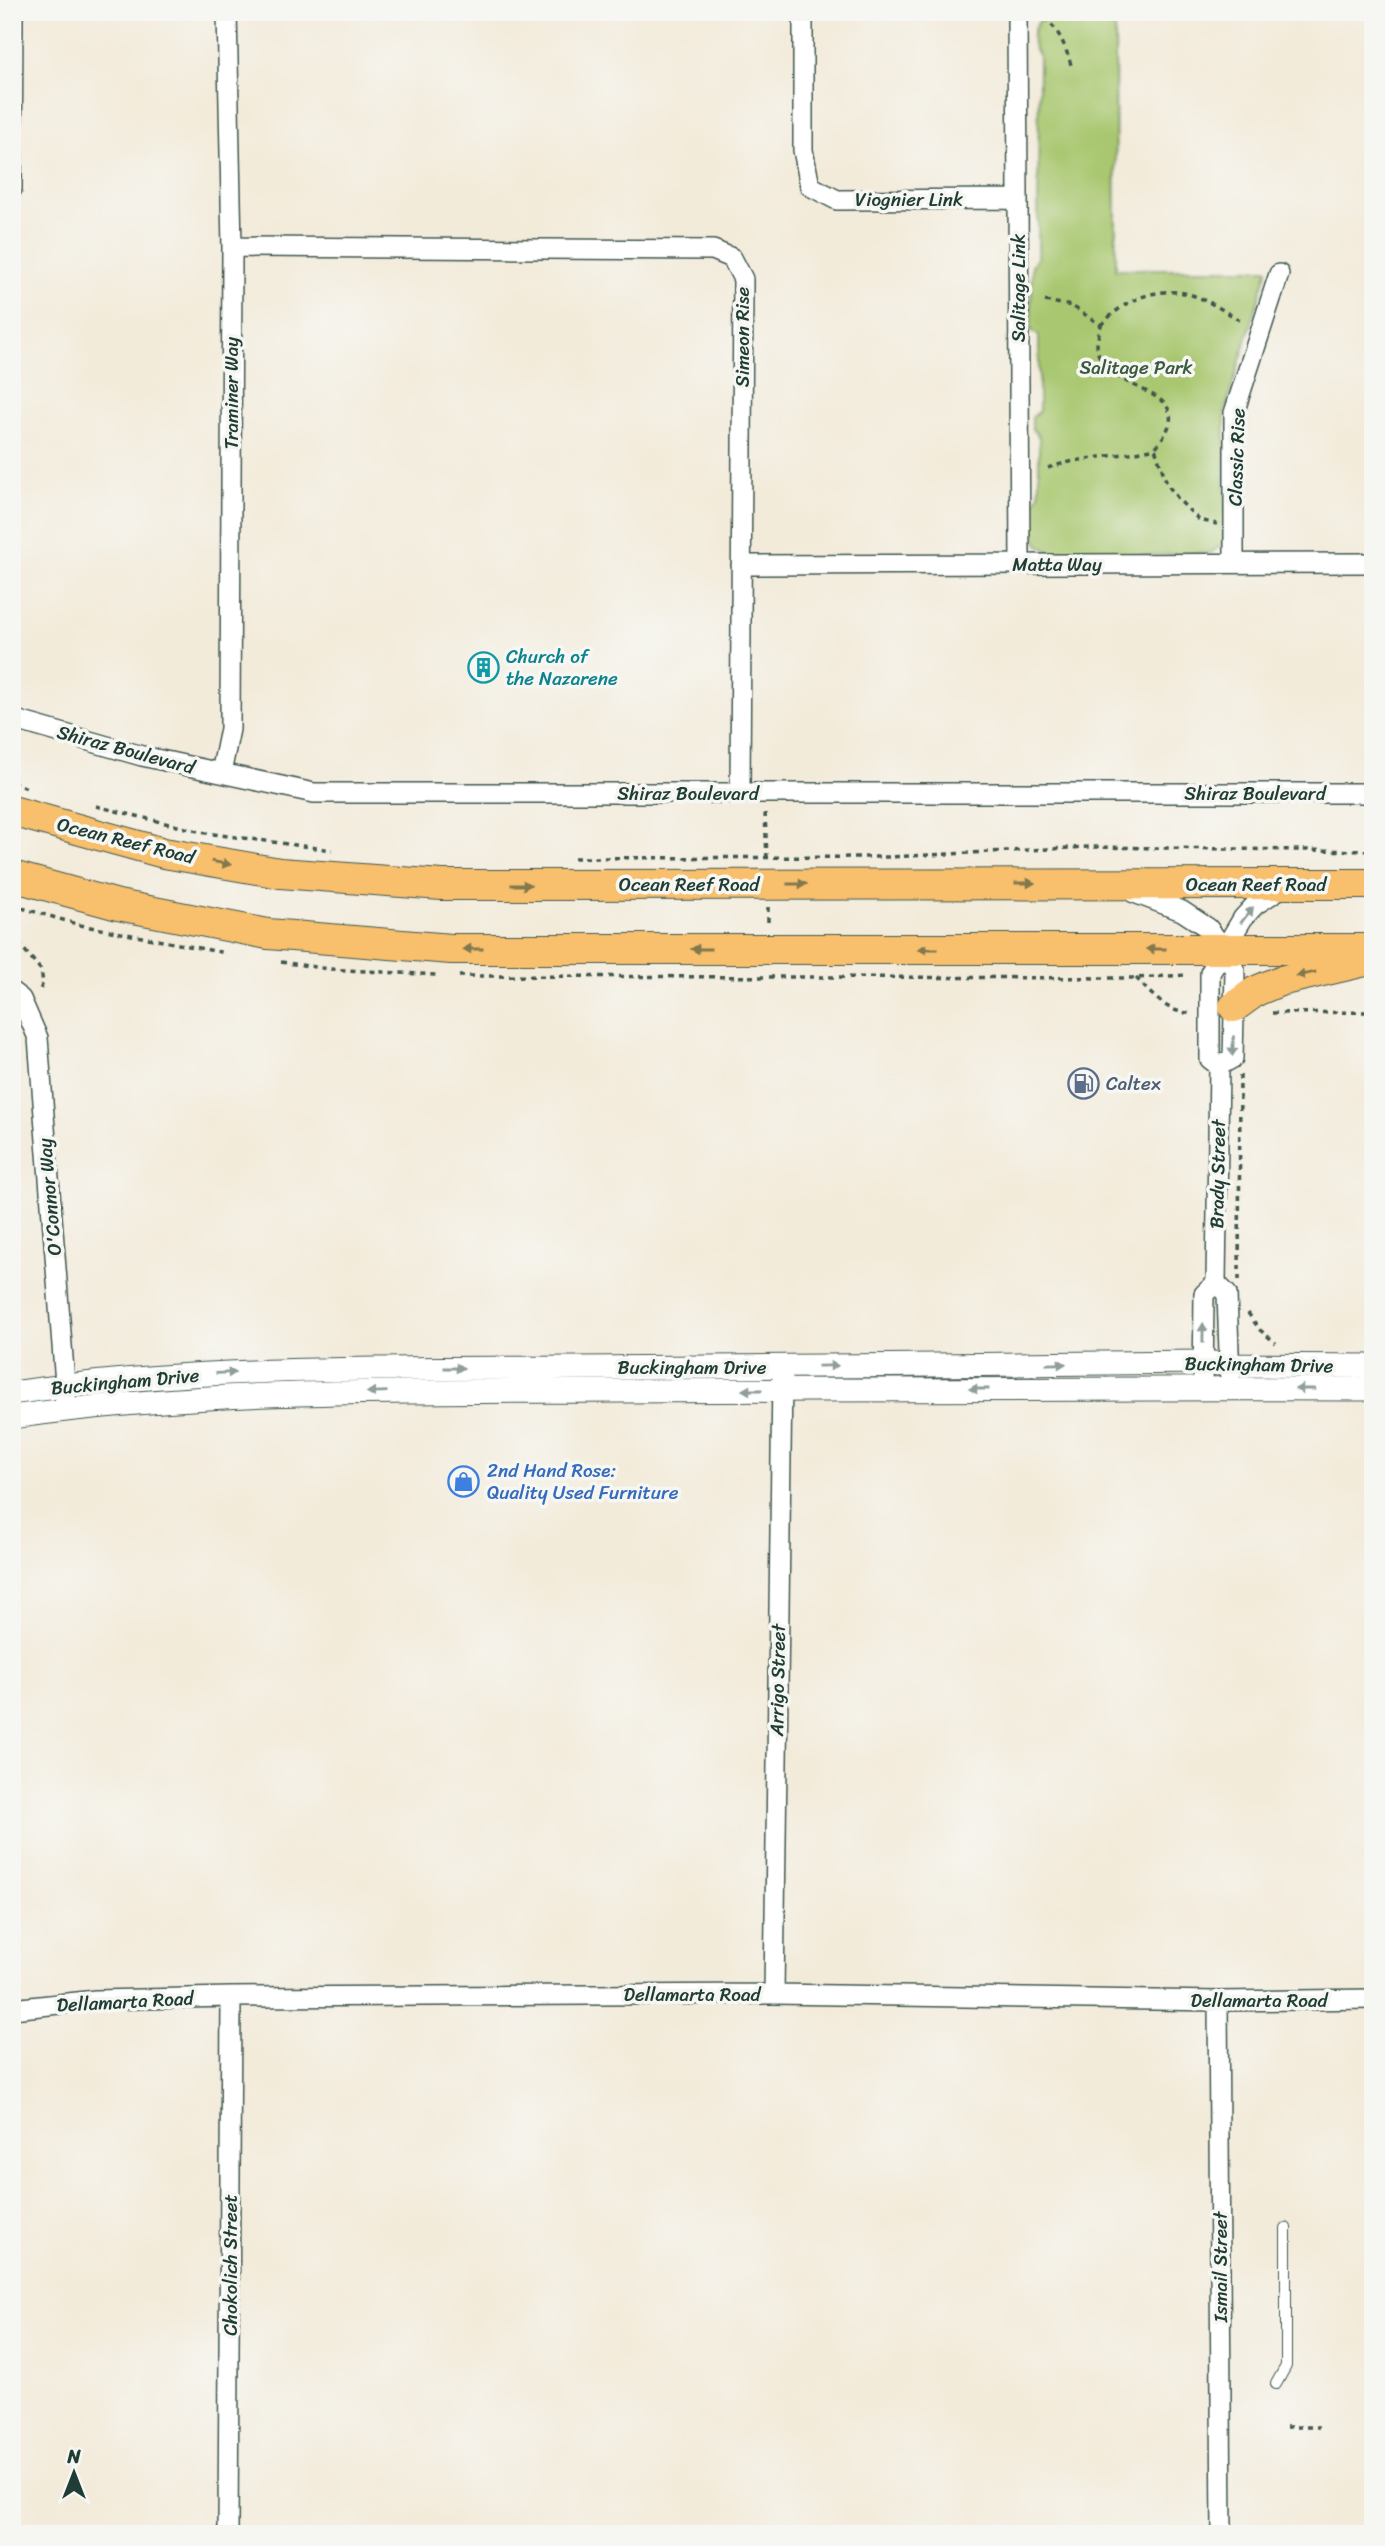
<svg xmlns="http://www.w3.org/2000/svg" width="1385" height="2546" font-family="Sriracha,sans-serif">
	<rect width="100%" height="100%" fill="#f6f6f2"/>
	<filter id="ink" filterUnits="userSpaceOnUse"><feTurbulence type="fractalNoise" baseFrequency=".0143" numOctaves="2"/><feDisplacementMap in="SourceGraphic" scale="14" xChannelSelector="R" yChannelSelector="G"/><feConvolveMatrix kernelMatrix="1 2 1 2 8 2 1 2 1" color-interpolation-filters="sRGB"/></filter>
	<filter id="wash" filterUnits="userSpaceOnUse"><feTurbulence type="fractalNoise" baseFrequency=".00686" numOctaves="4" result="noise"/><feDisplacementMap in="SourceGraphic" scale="28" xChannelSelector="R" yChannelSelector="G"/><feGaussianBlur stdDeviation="1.57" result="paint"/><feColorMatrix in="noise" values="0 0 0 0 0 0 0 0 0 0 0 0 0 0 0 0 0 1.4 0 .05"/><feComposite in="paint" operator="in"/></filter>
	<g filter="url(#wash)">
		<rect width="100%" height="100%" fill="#f3ebda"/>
		<path fill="#a9c76f" stroke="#648252" stroke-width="2" d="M1046,12h69l1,257h152l-43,141v97l4,25 -6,11 -12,10 -150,5 -22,-13 -5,-13 -1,-29 6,-8v-58l-7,-8v-11l7,-7v-75l-8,-6 1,-65 6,-8 1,-201c-12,-15 -6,-31 7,-44z"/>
	</g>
	<g filter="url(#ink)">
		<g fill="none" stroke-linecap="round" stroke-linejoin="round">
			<defs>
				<path id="service" d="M1276,2384l10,-18v-138"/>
				<path id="minor" d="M803,12v138l7,36 27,14 181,-1
					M1017,12l3,552
					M12,189l1,-177
					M232,247l481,3 19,8 11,21 -3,514
					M1234,563v-150l45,-139
					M741,565l632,-2
					M12,719l130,37 172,37h1059
					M221,773l9,-44 2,-482 -5,-235
					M1132,892l50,19 26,17 16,21 11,22 -2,87 -14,8
					M12,992l9,7 17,39 29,371
					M1219,1066l-3,217 11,11 3,86
					M1219,1066l-9,-7v-86l33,-55 12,-13 31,-20
					M1203,1388l1,-94 12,-11
					M774,1994l8,-616
					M1218,2001l4,533
					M12,2009l84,-9 135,-3 543,-3 444,7 155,-2
					M228,2534l3,-537"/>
				<path id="tertiary" d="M12,1393c188,-28 379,-24 568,-25 208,-1 415,-4 623,-6l27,3 143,1
					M12,1417c201,-29 406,-25 608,-26 251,-1 502,-3 753,-2"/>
				<path id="primary" d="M12,811l152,42 116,20 162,12 931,-1
					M12,876l106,29 150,29 183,15h922
					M1234,1007l22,-16 24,-10 86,-20"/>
			</defs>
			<use href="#service" stroke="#3f574d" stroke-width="12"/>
			<use href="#minor" stroke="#3f574d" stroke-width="22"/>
			<use href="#tertiary" stroke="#3f574d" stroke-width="25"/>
			<use href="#primary" stroke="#3f574d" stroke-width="32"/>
			<path stroke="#3f574d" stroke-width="3.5" stroke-dasharray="5 5" stroke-linecap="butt" d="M1036,12c22,13 29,33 36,56
				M1045,301l27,5 29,19c-1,6 -4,14 -4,21 3,52 113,37 58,102
				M1101,325c21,-23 52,-38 83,-32 21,4 41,19 59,29
				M1048,468c35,-12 72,-11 107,-20l12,36 12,16 20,20 18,4
				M12,782l15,6
				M96,806l110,27 126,17
				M765,813l2,45
				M574,858l314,-1 202,-10 283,4
				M12,905l68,20 145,28
				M768,907v17
				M12,935l29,35 2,13 -4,9
				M281,962l48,7 108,6
				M459,976l677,2 50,-3
				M1136,978c16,17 31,35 55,35
				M1272,1013l101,-1
				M1239,1280l1,-206
				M1248,1313l12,17 16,13
				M1286,2427h33"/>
			<use href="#service" stroke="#fff" stroke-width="10"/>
			<use href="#minor" stroke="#fff" stroke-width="19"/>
			<use href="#tertiary" stroke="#fff" stroke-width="23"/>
			<use href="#primary" stroke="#f8bf6c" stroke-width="30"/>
		</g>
		<defs><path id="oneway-solid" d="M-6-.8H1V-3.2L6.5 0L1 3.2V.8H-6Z" transform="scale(1.75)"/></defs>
		<g fill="#81784d">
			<use href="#oneway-solid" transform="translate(221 863) rotate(10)"/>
			<use href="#oneway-solid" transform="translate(1025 883)"/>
			<use href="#oneway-solid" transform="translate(797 884)"/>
			<use href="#oneway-solid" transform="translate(521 885)"/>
			<use href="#oneway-solid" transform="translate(473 949) rotate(180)"/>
			<use href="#oneway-solid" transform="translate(701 949) rotate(180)"/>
			<use href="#oneway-solid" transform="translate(928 949) rotate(180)"/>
			<use href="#oneway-solid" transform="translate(1156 949) rotate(180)"/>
			<use href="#oneway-solid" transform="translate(1306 974) rotate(168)"/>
		</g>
		<g fill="#8f9e9a">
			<use href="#oneway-solid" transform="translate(1247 915) rotate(-52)"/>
			<use href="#oneway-solid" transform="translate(1233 1046) rotate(93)"/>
			<use href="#oneway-solid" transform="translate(1203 1333) rotate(-89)"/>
			<use href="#oneway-solid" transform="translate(1056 1364) rotate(-1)"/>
			<use href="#oneway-solid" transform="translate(828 1366) rotate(-1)"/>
			<use href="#oneway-solid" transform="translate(454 1368)"/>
			<use href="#oneway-solid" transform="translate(226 1373) rotate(-2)"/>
			<use href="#oneway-solid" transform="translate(979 1389) rotate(180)"/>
			<use href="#oneway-solid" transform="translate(1305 1389) rotate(-180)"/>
			<use href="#oneway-solid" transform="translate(752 1390) rotate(180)"/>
			<use href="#oneway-solid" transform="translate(377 1392) rotate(178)"/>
		</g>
	</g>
	<defs>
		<symbol id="building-ring" viewBox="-11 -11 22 22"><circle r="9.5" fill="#f6f6f2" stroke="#0f9aa8" stroke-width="1.5"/><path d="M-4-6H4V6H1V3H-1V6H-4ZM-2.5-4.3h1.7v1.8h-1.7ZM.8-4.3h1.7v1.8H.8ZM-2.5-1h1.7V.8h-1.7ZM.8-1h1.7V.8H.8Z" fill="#0f9aa8"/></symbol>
		<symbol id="fuel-ring" viewBox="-11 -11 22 22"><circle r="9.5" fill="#f6f6f2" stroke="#5c6f8a" stroke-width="1.5"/><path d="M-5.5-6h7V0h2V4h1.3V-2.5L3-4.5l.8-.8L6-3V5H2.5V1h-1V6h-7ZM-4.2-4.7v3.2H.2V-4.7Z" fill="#5c6f8a"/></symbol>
		<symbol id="shop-ring" viewBox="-11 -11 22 22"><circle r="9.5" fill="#f6f6f2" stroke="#3f7fe0" stroke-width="1.5"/><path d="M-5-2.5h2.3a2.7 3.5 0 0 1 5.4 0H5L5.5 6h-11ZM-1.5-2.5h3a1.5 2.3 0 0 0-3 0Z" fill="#3f7fe0"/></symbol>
	</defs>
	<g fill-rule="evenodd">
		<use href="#building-ring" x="466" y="650" width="35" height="35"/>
		<use href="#fuel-ring" x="1066" y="1066" width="35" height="35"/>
		<use href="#shop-ring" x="446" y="1464" width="35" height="35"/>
	</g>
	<g text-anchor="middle" stroke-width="7" stroke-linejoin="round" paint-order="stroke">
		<g font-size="19" fill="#1f3d34" stroke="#f6f6f2">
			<text x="909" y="206">Viognier Link</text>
			<text transform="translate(1018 288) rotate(-90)" y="7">Salitage Link</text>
			<text transform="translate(742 337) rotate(-90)" y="7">Simeon Rise</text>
			<text transform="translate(231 393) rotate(-90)" y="7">Traminer Way</text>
			<text transform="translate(1236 457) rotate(-88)" y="7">Classic Rise</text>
			<text x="1057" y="571">Matta Way</text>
			<text transform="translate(126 749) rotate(15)" y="7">Shiraz Boulevard</text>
			<text x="688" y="800">Shiraz Boulevard</text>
			<text x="1255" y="800">Shiraz Boulevard</text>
			<text transform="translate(126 840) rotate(14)" y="7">Ocean Reef Road</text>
			<text x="689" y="891">Ocean Reef Road</text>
			<text x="1256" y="891">Ocean Reef Road</text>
			<text transform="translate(1217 1174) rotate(-89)" y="7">Brady Street</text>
			<text transform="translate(49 1197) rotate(-95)" y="7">O'Connor Way</text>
			<text transform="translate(1259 1364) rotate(1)" y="7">Buckingham Drive</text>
			<text x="692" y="1374">Buckingham Drive</text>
			<text transform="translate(125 1381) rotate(-5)" y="7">Buckingham Drive</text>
			<text transform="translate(777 1680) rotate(-89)" y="7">Arrigo Street</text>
			<text x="692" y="2001">Dellamarta Road</text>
			<text x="1259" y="2007">Dellamarta Road</text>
			<text transform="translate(125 2001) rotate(-3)" y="7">Dellamarta Road</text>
			<text transform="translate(230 2265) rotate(-90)" y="7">Chokolich Street</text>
			<text transform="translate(1220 2267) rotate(-90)" y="7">Ismail Street</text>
		</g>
		<g font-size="19" fill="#3b5940" stroke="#f6f6f2">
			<text x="1136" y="374">Salitage Park</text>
		</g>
		<g font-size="19" fill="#0d838f" stroke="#f6f6f2" text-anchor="start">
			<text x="506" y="663">Church of<tspan x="506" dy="22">the Nazarene</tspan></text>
		</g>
		<g font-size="19" fill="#4e5e75" stroke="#f6f6f2" text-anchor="start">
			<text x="1106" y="1090">Caltex</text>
		</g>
		<g font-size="19" fill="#366cbe" stroke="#f6f6f2" text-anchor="start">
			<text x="487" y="1477">2nd Hand Rose:<tspan x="487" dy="22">Quality Used Furniture</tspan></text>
		</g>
	</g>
	<rect width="1385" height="2546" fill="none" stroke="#f6f6f2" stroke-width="42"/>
	<g transform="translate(74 2473)" stroke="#f6f6f2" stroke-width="5" paint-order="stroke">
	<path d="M0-5L12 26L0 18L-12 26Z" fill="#1f3d34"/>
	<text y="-10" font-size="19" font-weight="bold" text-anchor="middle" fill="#1f3d34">N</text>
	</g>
</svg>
